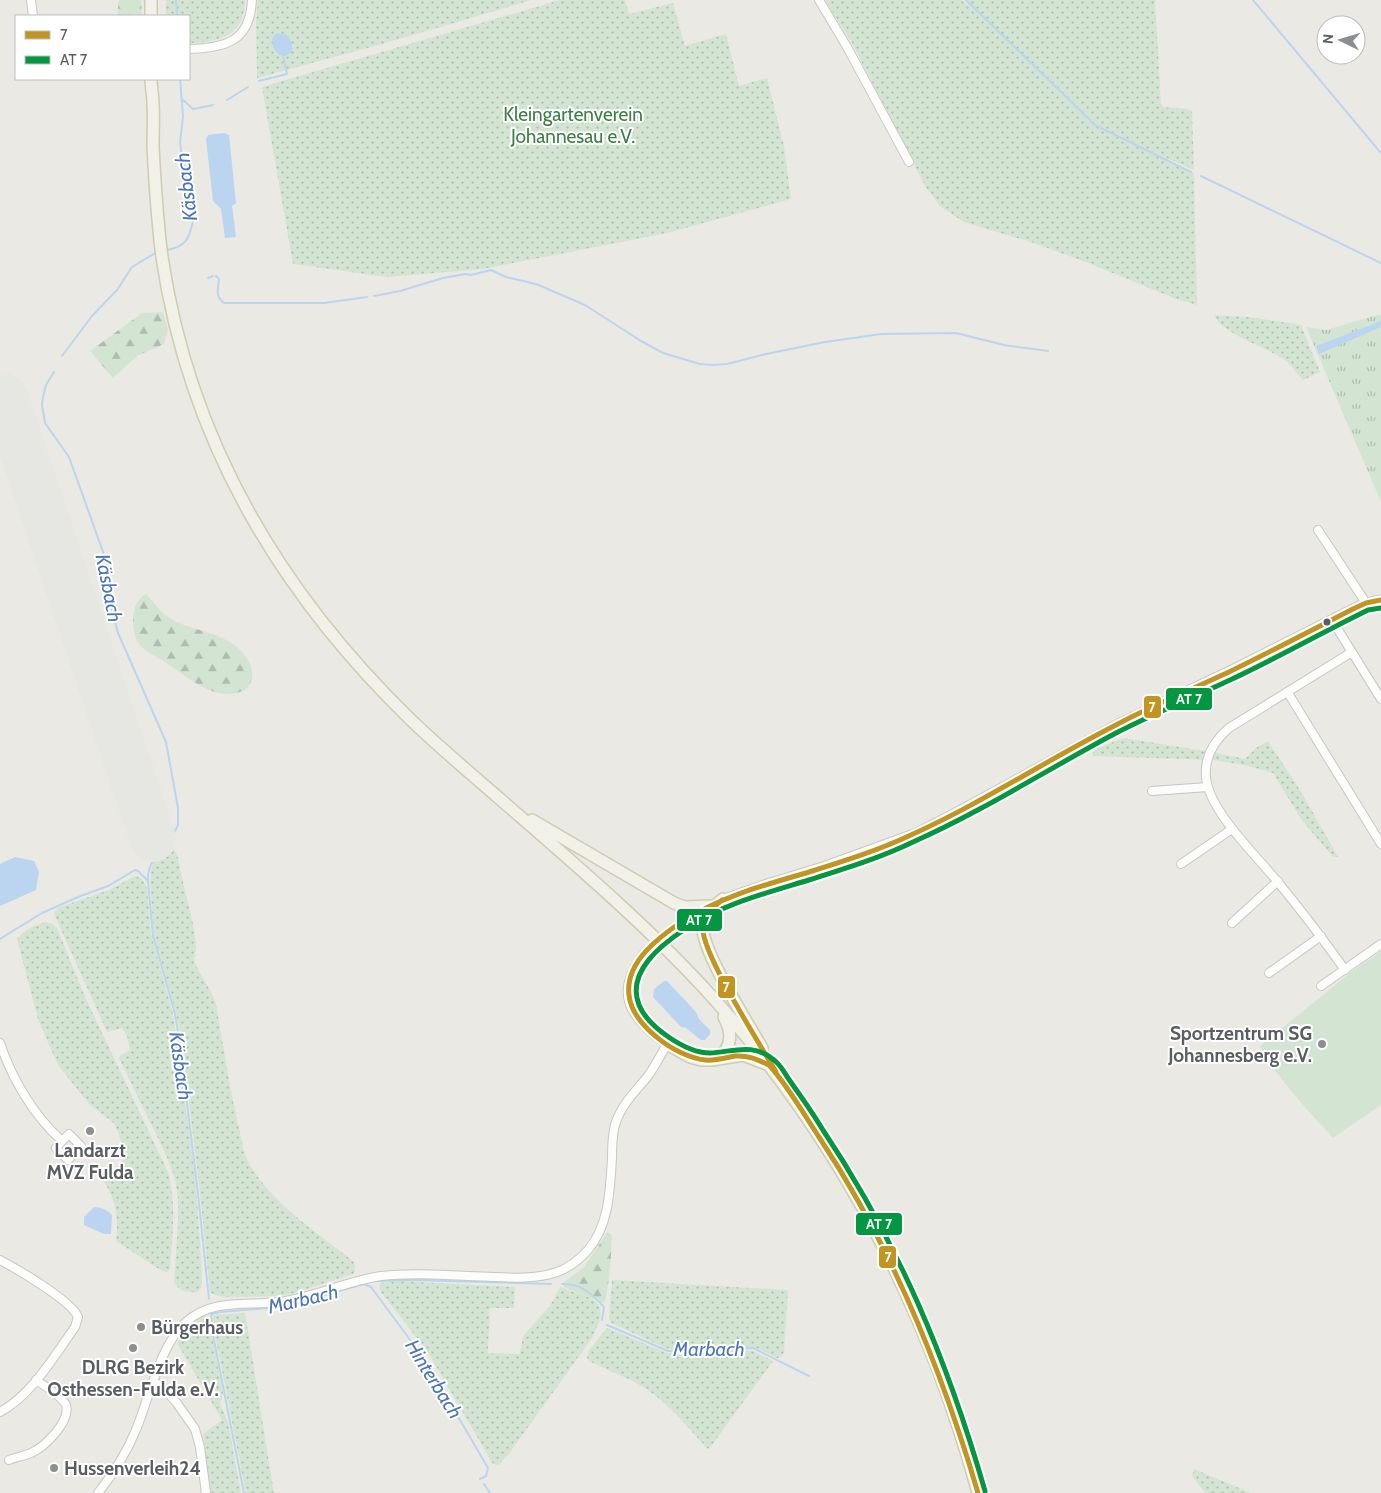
<svg xmlns="http://www.w3.org/2000/svg" width="1381" height="1493" font-family="Cabin,sans-serif">
	<defs>
		<pattern id="grass-dots" width="8" height="8" patternUnits="userSpaceOnUse" patternTransform="scale(1.25)"><rect width="8" height="8" fill="#d3e5d2"/><path d="M2 2h.1M6 6h.1" fill="none" stroke="#aebdae" stroke-width="1.8" stroke-linecap="round"/></pattern>
		<pattern id="forest-firs" width="22" height="20" patternUnits="userSpaceOnUse" patternTransform="scale(1.25)"><rect width="22" height="20" fill="#d3e5d2"/><path d="M5 1l3.5 6h-7zM16 11l3.5 6h-7z" fill="#aebdae"/></pattern>
		<pattern id="park-tufts" width="24" height="20" patternUnits="userSpaceOnUse" patternTransform="scale(1.25)"><rect width="24" height="20" fill="#d3e5d2"/><path d="M3 7l-1-3M5 7V3M7 7l1-3M15 17l-1-3M17 17v-4M19 17l1-3" fill="none" stroke="#aebdae"/></pattern>
	</defs>
	<rect width="100%" height="100%" fill="#eae9e4"/>
	<path fill="url(#grass-dots)" d="M166,0h79c0,35 -26,43 -56,43v-27h-23z
		M258,0h274l-143,42 -132,36 -1,-54z
		M560,0h65l4,14 44,-11 12,43 41,-12 13,52 28,-8 17,68 7,53 -124,34 -184,36 -96,8 -94,-13 -31,-177z
		M825,0h137l10,9 -8,-9h191l6,104 2,3 24,2 5,2 2,59 -79,-34 79,38 3,131 -21,-6 -85,-35 -57,-21 -70,-21 -23,-15 -16,-21 -73,-143z
		M1214,315l34,2 53,8 19,47 -17,8c-7,-7 -13,-17 -21,-22 -19,-12 -59,-24 -68,-43z
		M1124,738l93,15 28,6 11,-11 12,-7 32,49 38,67h-5l-32,-38 -28,-46 -28,-8 -32,-5 -121,-4 2,-7z
		M171,845c7,7 8,19 10,28 5,24 13,48 15,72 1,6 -3,12 -1,18 7,15 16,26 21,41l14,82 14,66c18,46 73,80 110,110l1,9 -2,3 -58,19 -15,3 -54,1 -11,-2 -5,-3 -11,-108 -18,-146 -5,-24 -22,-78 -4,-54 2,-18z
		M135,876l6,2 6,9 4,47 22,80 4,25 19,146 4,58 2,37 -1,8 -4,4c-10,1 -17,-1 -23,-9l4,-58v-26l-3,-20 -8,-22 -48,-99 1,-2 10,-6 -3,-14 -5,-8 -15,4 -53,-118 1,-3 5,-4 49,-17z
		M46,922l6,2 5,4 29,71 82,173c9,32 4,65 2,97l-3,3 -5,-1 -46,-30c3,-23 0,-41 -13,-61l24,-23 -12,-33 -26,-20 -31,-39 -20,-46 -21,-80c8,-9 17,-14 29,-17z
		M612,1280l176,10 -4,62 -3,5 -4,1 -23,-11 -81,3 -10,-3 -52,-24 -2,-5z
		M397,1281l118,6 -1,21h-24l-2,45 32,1 3,-18 27,-30 10,-19c33,13 53,11 32,51l-81,113 -12,14 -6,-1 -66,-113 -46,-59 -2,-4 2,-5z
		M245,1313l29,180h-28l-31,-158 -2,-20z
		M203,1316h3l3,3 14,74 -3,11 8,18 13,71h-31l-7,-59 19,-14 -45,-77 10,-14z
		M607,1328l60,25 79,-3 7,1 20,10 -64,88 -2,-1c-18,-19 -36,-42 -58,-57 -18,-13 -40,-20 -60,-30l-2,-3 2,-8z
		M1194,1469l57,24h-46l-13,-17z"/>
	<path fill="url(#forest-firs)" d="M119,0h22l1,16h-25z
		M163,312l5,18 -4,14 -27,12 -24,22 -23,-27 52,-38z
		M146,594c9,9 15,20 27,26 24,13 56,12 73,37 5,6 7,15 6,22 -3,9 -7,12 -16,14 -26,6 -51,-18 -71,-31 -8,-5 -19,-10 -25,-17 -6,-7 -7,-17 -7,-26 0,-10 4,-20 13,-25z
		M607,1233l5,2c-1,22 -2,45 -7,67l-3,1 -38,-16 -1,-4 21,-16z"/>
	<path fill="url(#park-tufts)" d="M1381,314v188l-75,-175 20,3z"/>
	<path fill="#d3e5d2" d="M1381,951v154l-48,33c-26,-29 -55,-58 -73,-92l90,-73z"/>
	<path fill="#bbd5f1" d="M280,33c11,2 12,8 12,19l-7,4 -7,-2 -5,-7 -1,-8 3,-5z
		M224,133l5,2 7,68 -4,3 4,31 -11,1 -4,-29 -8,-8 -7,-62 2,-4z
		M1381,321v6l-62,27 -3,-8z
		M15,857l19,4 5,11 -3,18 -36,16v-42z
		M664,981h3l29,31 3,7 11,11v4l-5,6h-4l-15,-12 -5,-1 -28,-30 1,-8z
		M94,1207c6,0 14,3 18,8l-1,19h-7l-20,-9v-8z"/>
	<g fill="none" stroke-linecap="round" stroke-linejoin="round">
		<path stroke="#bbd5f1" stroke-width="2" d="M176,0l1,16
			M966,0l129,125 96,47
			M1253,0l128,153
			M259,81l28,-7 -4,-19
			M182,99l11,10 20,-4
			M227,100l21,-13
			M1201,176l180,87
			M166,250c20,-3 23,-11 27,-29l-13,-78 3,-27 -3,-37
			M216,276l3,3c-1,10 -4,17 5,24h100l43,-6
			M208,278l5,-2
			M374,296l26,-5 43,-13 22,-4 6,1 20,-5 15,7 30,7 49,21 56,36 22,12 37,11 14,1 13,-1 39,-10 59,-12 56,-8 75,-1 48,12 44,6
			M62,356l30,-40 25,-26 15,-23 25,-15
			M54,372l-8,13 -3,12 -1,8 3,18 24,34 38,106 1,5 -3,15 13,50 48,109 12,66v17l-6,12
			M170,843c-13,12 -23,20 -22,38l5,55 22,78 4,24 18,147 12,114
			M0,939l42,-26 36,-16 30,-11 27,-16 3,1 9,9
			M377,1281l34,-1 140,4
			M562,1284c19,-1 30,10 42,23l-2,13
			M211,1313l2,22 31,158
			M211,1314l9,-2 60,-5 84,-23 7,3 54,73 63,108 -2,8 -6,3
			M607,1325l61,26 85,-3 56,28
			M484,1484l6,9"/>
		<path stroke="#e6e6e2" stroke-width="46" d="M5,397l148,442"/>
		<defs>
			<path id="minor" d="M31,0l2,16
				M819,0l28,47 62,115
				M189,49c36,-1 61,-7 63,-49
				M1318,530l48,73
				M1332,620l49,79
				M1288,693l93,151
				M1152,791l56,-4
				M1181,864l51,-35
				M1232,923l46,-42
				M1345,970c-22,-31 -44,-60 -68,-89 -21,-26 -67,-69 -71,-103 -2,-20 8,-37 23,-50l123,-76
				M1269,973l52,-37
				M1321,986l60,-42
				M0,1043c12,36 34,73 62,98l-6,7 12,12 13,-14 -12,-12 -7,7
				M0,1260c17,9 72,41 78,57l-3,10c-20,28 -44,69 -75,85
				M154,1382l8,4 14,16 19,27 5,18 6,46
				M9,1460c7,-3 15,-4 22,-7 14,-6 40,-32 35,-48 -3,-8 -23,-20 -30,-25
				M98,1493c15,-19 28,-39 37,-61 14,-32 25,-88 51,-110 27,-24 60,-16 92,-20 35,-4 68,-21 103,-26 37,-4 76,0 113,1 21,1 43,2 63,-5 12,-4 22,-12 31,-22 21,-24 22,-60 24,-92 0,-11 0,-22 3,-33 6,-20 20,-33 33,-49 7,-10 13,-21 19,-32"/>
			<path id="tertiary" d="M719,901l48,-17 56,-17 94,-34 48,-25 155,-85 112,-53 121,-61 13,-6 15,-3
				M676,927l31,-20
				M646,952c-33,40 -17,65 21,92"/>
			<path id="primary" d="M151,0v16
				M151,79c0,8 2,16 2,25 1,14 0,29 0,43 2,37 4,73 9,110 27,182 118,336 249,463 28,27 59,53 89,79 70,61 142,122 205,190 131,143 223,318 273,504
				M532,820l142,83 11,4 24,-1
				M723,899c-10,8 -18,15 -20,28 -2,23 46,98 59,121
				M667,1044l23,13 11,3h11l31,-5 23,9
				M716,1059c17,-10 16,-27 8,-42"/>
		</defs>
		<use href="#minor" stroke="#c6c7c6" stroke-width="10"/>
		<use href="#tertiary" stroke="#c6c7c6" stroke-width="11"/>
		<use href="#primary" stroke="#cfcbb4" stroke-width="14"/>
		<use href="#minor" stroke="#fcfcfb" stroke-width="8"/>
		<use href="#tertiary" stroke="#fcfcfb" stroke-width="9"/>
		<use href="#primary" stroke="#f1f1e7" stroke-width="11"/>
		<defs>
			<path id="tertiary-bridge" d="M646,952l30,-25"/>
		</defs>
		<use href="#tertiary-bridge" stroke="#c6c7c6" stroke-width="11" stroke-linecap="butt"/>
		<use href="#tertiary-bridge" stroke="#fcfcfb" stroke-width="9"/>
		<defs>
			<path id="bus-1" d="M722,900c-9,7 -18,16 -19,28 -2,24 58,118 73,144
				M978,1493c-37,-126 -86,-246 -159,-356 -16,-24 -31,-51 -50,-72 -11,-5 -21,-10 -34,-9 -10,2 -20,5 -30,4 -29,-3 -73,-35 -76,-65 -4,-33 30,-58 54,-74 38,-24 81,-36 123,-48 35,-11 71,-22 105,-38 71,-32 136,-75 205,-110 37,-20 77,-36 115,-54 41,-20 81,-41 122,-62l13,-6 15,-3"/>
			<path id="bus-2" d="M985,1491c-38,-132 -87,-249 -164,-364 -10,-17 -22,-33 -33,-49 -4,-6 -8,-14 -14,-18 -21,-18 -41,-8 -64,-7 -24,0 -62,-26 -71,-48 -13,-33 22,-60 46,-76 37,-25 81,-36 124,-49 35,-11 71,-22 104,-38 70,-31 135,-73 203,-109 37,-19 76,-35 114,-53 43,-20 84,-43 126,-64l12,-6 13,-2"/>
		</defs>
		<use href="#bus-1" stroke="#fff" stroke-width="9"/>
		<use href="#bus-2" stroke="#fff" stroke-width="9"/>
		<use href="#bus-1" stroke="#c29522" stroke-width="5"/>
		<use href="#bus-2" stroke="#059641" stroke-width="5"/>
	</g>
	<circle fill="#5a5d61" stroke="#fff" stroke-width="2" cx="1327" cy="622" r="4.5"/>
	<g fill="#8c8e8f" stroke="#fff" stroke-width="2">
		<circle cx="1322" cy="1044" r="5"/>
		<circle cx="90" cy="1131" r="5"/>
		<circle cx="141" cy="1327" r="5"/>
		<circle cx="133" cy="1348" r="5"/>
		<circle cx="54" cy="1468" r="5"/>
	</g>
	<g text-anchor="middle" stroke-width="4" stroke-linejoin="round" paint-order="stroke">
		<g font-size="19" fill="#3c7f46" stroke="#fff">
			<text x="573" y="121">Kleingartenverein<tspan x="573" dy="22">Johannesau e.V.</tspan></text>
		</g>
		<g font-size="19" font-weight="bold" fill="#5a5d61" stroke="#fff">
			<text x="1312" y="1040" text-anchor="end">Sportzentrum SG<tspan x="1312" dy="22">Johannesberg e.V.</tspan></text>
			<text x="90" y="1157">Landarzt<tspan x="90" dy="22">MVZ Fulda</tspan></text>
			<text x="151" y="1334" text-anchor="start">Bürgerhaus</text>
			<text x="133" y="1374">DLRG Bezirk<tspan x="133" dy="22">Osthessen-Fulda e.V.</tspan></text>
			<text x="64" y="1475" text-anchor="start">Hussenverleih24</text>
		</g>
		<g font-size="20" font-style="italic" fill="#4d76b7" stroke="#fff">
			<text transform="translate(186 187) rotate(-97)" y="7">Käsbach</text>
			<text transform="translate(109 588) rotate(79)" y="7">Käsbach</text>
			<text transform="translate(181 1066) rotate(82)" y="7">Käsbach</text>
			<text transform="translate(303 1299) rotate(-13)" y="7">Marbach</text>
			<text x="709" y="1356">Marbach</text>
			<text transform="translate(434 1379) rotate(58)" y="7">Hinterbach</text>
		</g>
	</g>
	<g stroke="#fff" stroke-width="2">
		<rect x="1165" y="687" width="48" height="24" rx="5" fill="#059641"/>
		<rect x="1143" y="695" width="19" height="24" rx="5" fill="#c29522"/>
		<rect x="676" y="908" width="47" height="24" rx="5" fill="#059641"/>
		<rect x="717" y="975" width="19" height="24" rx="5" fill="#c29522"/>
		<rect x="855" y="1212" width="48" height="24" rx="5" fill="#059641"/>
		<rect x="878" y="1245" width="19" height="24" rx="5" fill="#c29522"/>
	</g>
	<g font-size="14" text-anchor="middle" font-weight="bold" fill="#fff">
		<text x="1189" y="704">AT 7</text>
		<text x="1152" y="712">7</text>
		<text x="699" y="925">AT 7</text>
		<text x="726" y="992">7</text>
		<text x="879" y="1229">AT 7</text>
		<text x="888" y="1262">7</text>
	</g>
	<rect x="15" y="15" width="175" height="65" fill="#ffffff" stroke="#bdbec0"/>
	<rect x="25" y="31" width="25" height="8" fill="#c29522" stroke="#bdbec0"/>
	<text x="60" y="40" font-size="15" fill="#5a5d61">7</text>
	<rect x="25" y="56" width="25" height="8" fill="#059641" stroke="#bdbec0"/>
	<text x="60" y="65" font-size="15" fill="#5a5d61">AT 7</text>
	<g transform="translate(1341 40) rotate(275)"><circle r="24" fill="#ffffff" stroke="#bdbec0"/>
	<path d="M0-4L9 19L0 12L-9 19Z" fill="#8c8e8f"/>
	<text y="-8" font-size="14" font-weight="bold" text-anchor="middle" fill="#5a5d61">N</text>
	</g>
</svg>
